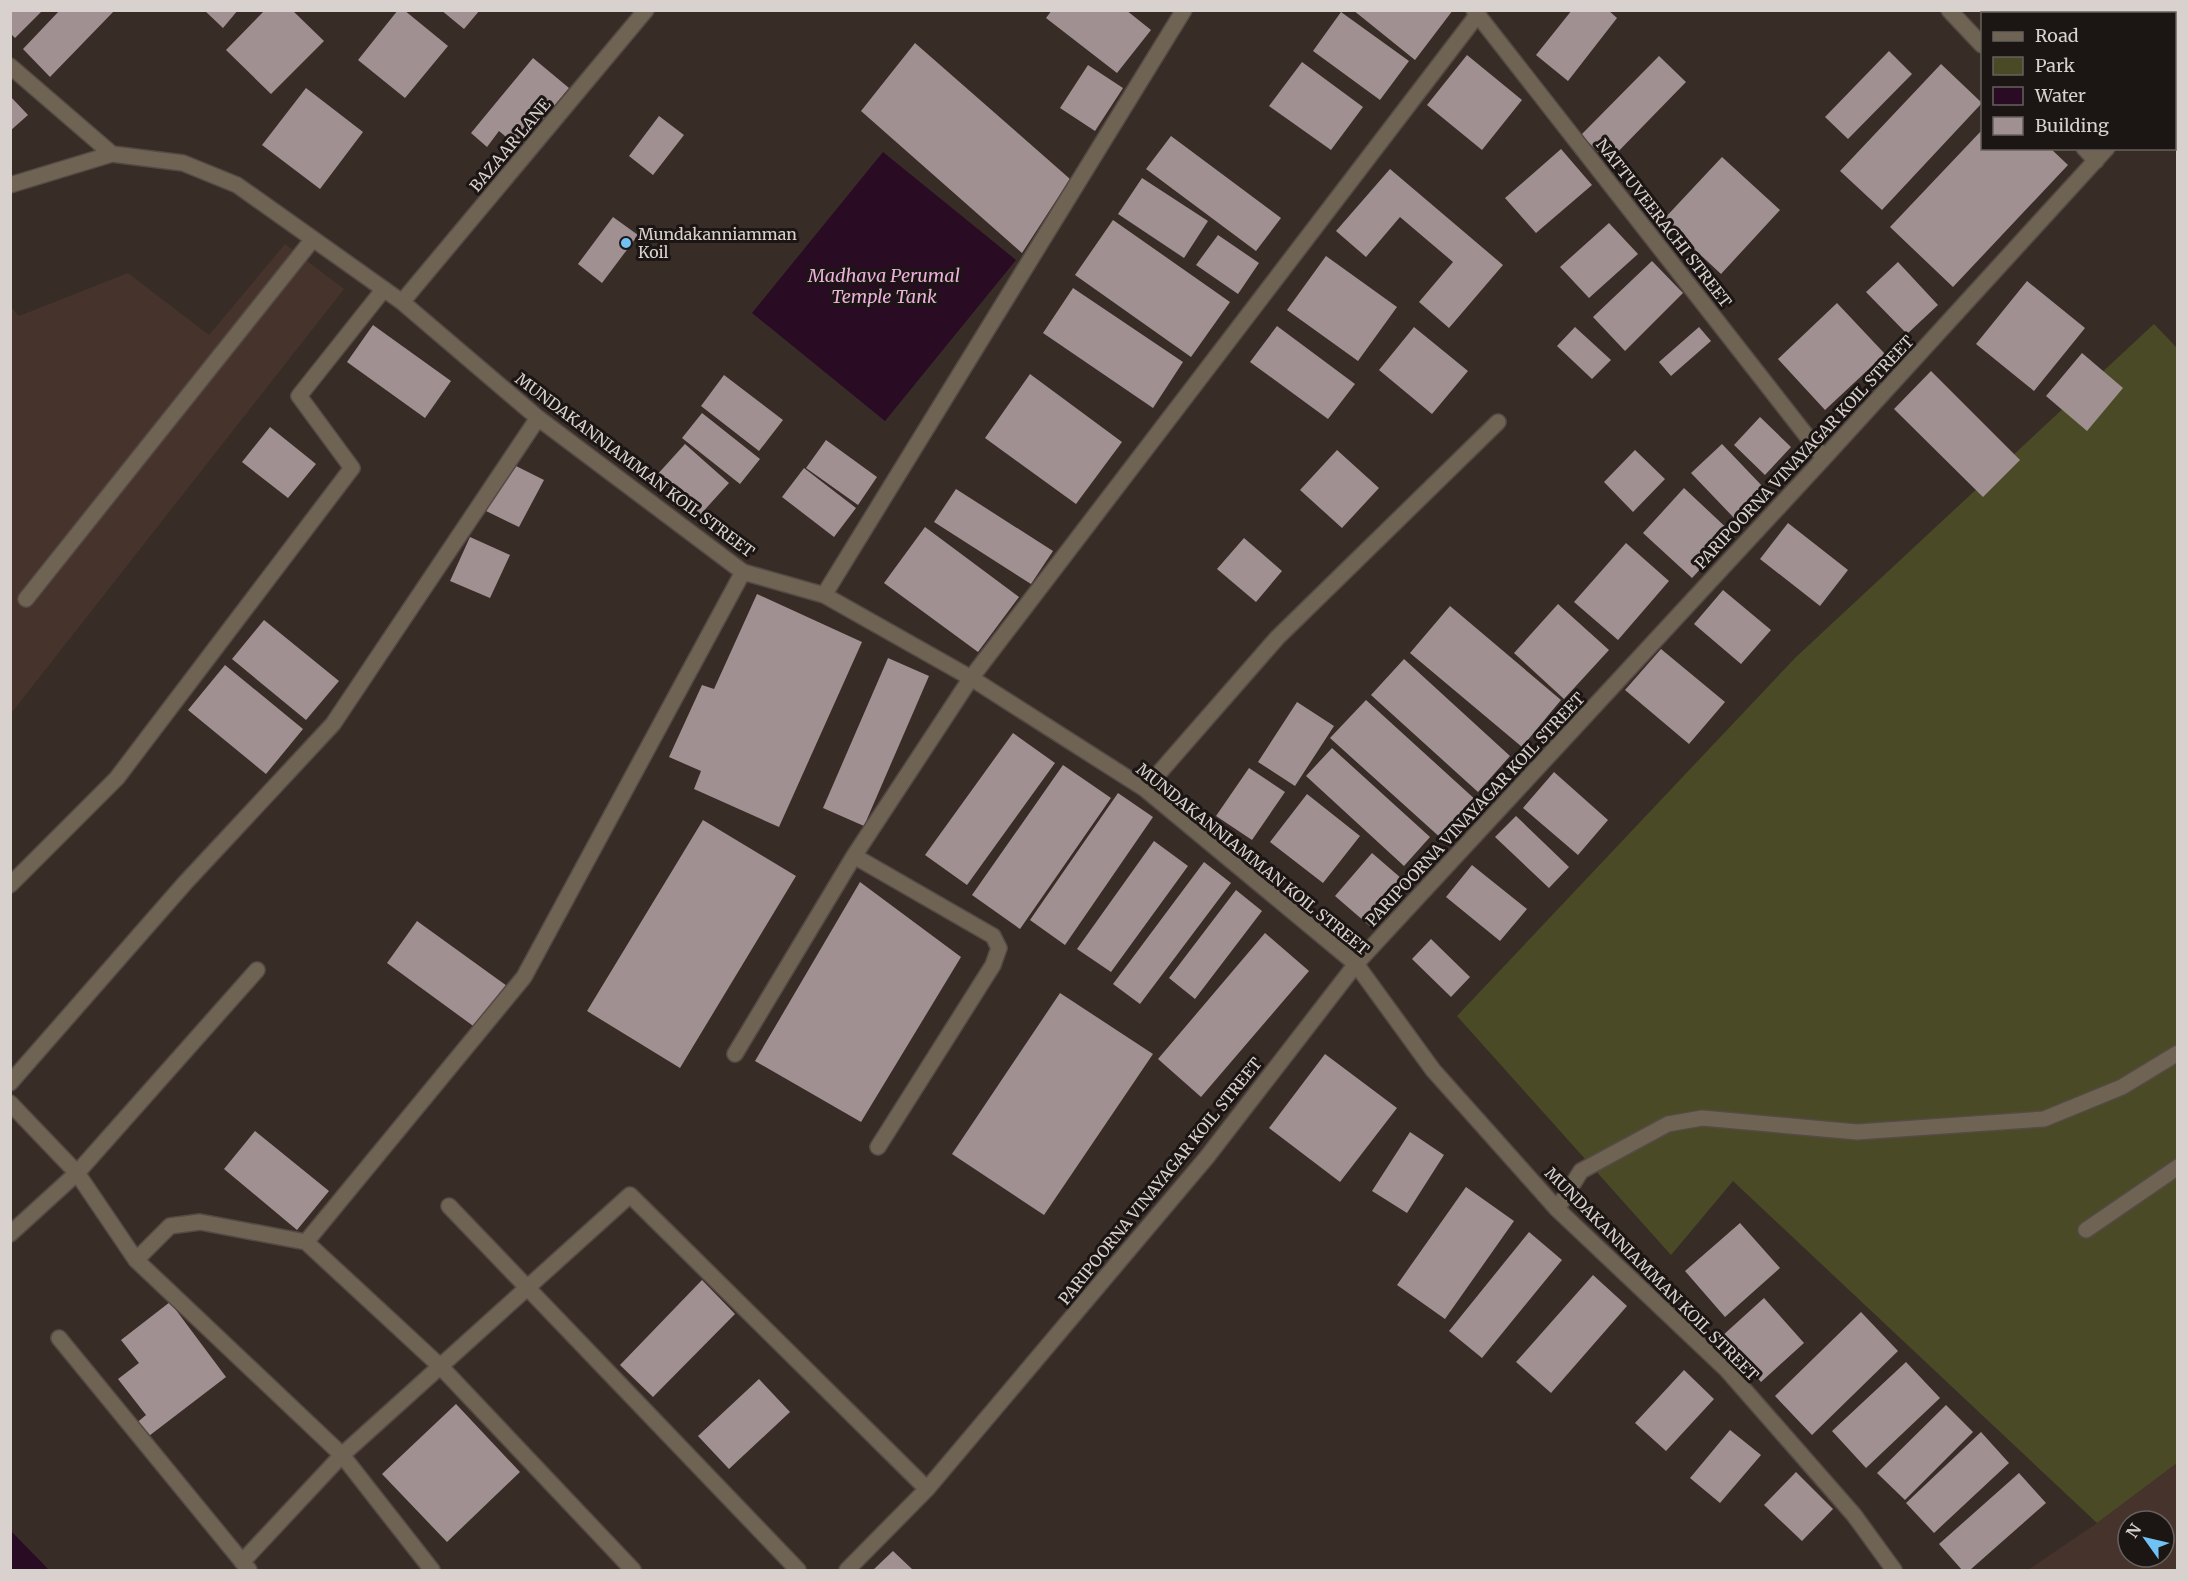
<svg xmlns="http://www.w3.org/2000/svg" width="2188" height="1581" font-family="Merriweather,serif">
	<rect width="100%" height="100%" fill="#382c27"/>
	<path fill="#46332c" fill-rule="evenodd" d="M285,244l59,45 -331,422 -3,-2v-403l9,10 109,-43 81,62z
		M2177,1463v107h-149l69,-47zM2128,1521h36v36h-36z"/>
	<path fill="#4a4b26" d="M2154,324l23,24v1115l-80,60 -364,-342 -62,74 -214,-239 338,-358z"/>
	<path fill="#2a0b24" d="M883,152l133,108 -131,161 -133,-108z
		M11,1531l38,39h-38z"/>
	<path fill="#a19091" d="M10,10h33l-28,28 -5,-5z
		M60,10h55l-65,67 -27,-28z
		M204,10h34l-15,18z
		M265,10h27l32,31 -53,53 -45,-44z
		M398,10h6l44,36 -43,52 -47,-38z
		M441,10h39l-16,19z
		M1052,10h74l25,20 -34,43 -71,-55z
		M1353,10h100l-38,50z
		M1572,10h36l9,8 -49,63 -32,-26z
		M1341,12l68,49 -29,39 -67,-49z
		M915,43l155,136 -48,74 -161,-142z
		M1889,51l23,23 -64,65 -23,-22z
		M1467,55l55,45 -40,50 -55,-45z
		M1659,56l27,26 -78,80 -27,-27z
		M533,58l36,30 -50,60 -20,-17 -12,16 -16,-14z
		M1302,62l61,45 -32,43 -62,-44z
		M1941,64l41,39 -100,107 -42,-39z
		M1088,65l35,23 -28,43 -35,-23z
		M306,88l57,44 -43,57 -58,-44z
		M10,96l18,19 -18,16z
		M659,116l25,19 -31,40 -24,-19z
		M1982,130v18h68l18,17 -115,122 -63,-60z
		M1171,136l110,82 -25,33 -110,-82z
		M1561,149l31,36 -56,48 -31,-35z
		M1722,157l58,53 -59,64 -58,-54z
		M1390,169l113,96 -54,63 -30,-26 34,-40 -53,-45 -34,40 -30,-26z
		M1142,178l66,43 -24,37 -66,-44z
		M613,217l25,18 -36,48 -24,-19z
		M1113,220l117,82 -39,55 -116,-82z
		M1609,223l29,31 -49,44 -29,-31z
		M1218,235l41,28 -21,31 -42,-29z
		M1326,256l71,51 -39,54 -71,-51z
		M1652,261l31,32 -58,58 -32,-34z
		M1898,262l40,43 -31,29 -41,-42z
		M2027,281l58,47 -51,63 -58,-47z
		M1073,288l110,74 -30,46 -110,-75z
		M1837,303l48,51 -60,56 -47,-51z
		M373,325l78,56 -26,37 -78,-56z
		M1277,326l78,58 -27,35 -78,-57z
		M1414,327l54,44 -36,43 -53,-44z
		M1575,327l36,33 -19,19 -35,-33z
		M1699,327l12,14 -40,35 -12,-14z
		M2082,353l41,35 -36,43 -41,-35z
		M1931,371l89,89 -37,37 -89,-88z
		M1030,374l92,68 -46,62 -91,-66z
		M724,375l59,45 -24,31 -58,-45z
		M702,413l58,46 -20,25 -58,-46z
		M1760,417l31,30 -26,28 -31,-30z
		M270,427l46,37 -28,34 -46,-36z
		M826,440l51,37 -19,28 -52,-37z
		M685,444l44,39 -29,32 -44,-39z
		M1722,444l43,45 -30,30 -44,-46z
		M1337,450l42,38 -37,40 -42,-38z
		M1635,450l30,29 -32,33 -29,-30z
		M510,463l34,17 -25,47 -33,-16z
		M804,468l52,40 -22,29 -52,-40z
		M1684,488l49,46 -41,44 -49,-45z
		M956,489l97,62 -22,33 -97,-62z
		M1788,523l60,47 -28,36 -60,-47z
		M925,527l94,70 -41,55 -94,-69z
		M470,537l40,18 -20,43 -40,-17z
		M1244,538l38,33 -26,31 -39,-33z
		M1626,543l43,38 -51,59 -44,-38z
		M1723,590l48,40 -30,34 -47,-40z
		M757,594l105,48 -83,185 -85,-38 7,-18 -32,-14 33,-72 12,4z
		M1558,604l51,46 -45,49 -50,-46z
		M1450,606l111,94 -39,47 -112,-94z
		M264,620l75,61 -33,39 -74,-61z
		M1661,649l64,53 -36,42 -64,-54z
		M888,658l41,18 -65,150 -41,-18z
		M1404,659l106,97 -32,36 -107,-97z
		M225,665l78,64 -37,45 -78,-64z
		M1366,700l112,102 -35,38 -113,-102z
		M1297,702l37,24 -39,60 -37,-24z
		M1013,733l42,30 -88,122 -42,-30z
		M1332,748l98,89 -26,29 -98,-90z
		M1063,765l48,33 -91,131 -48,-34z
		M1249,768l36,24 -33,48 -36,-24z
		M1554,772l54,48 -30,35 -55,-47z
		M1118,793l35,24 -88,128 -35,-25z
		M1307,794l53,42 -37,47 -53,-41z
		M1516,816l53,51 -20,21 -54,-51z
		M703,820l93,56 -116,192 -93,-57z
		M1154,841l34,25 -77,106 -34,-23z
		M1372,853l37,32 -37,43 -37,-32z
		M1204,862l27,21 -91,121 -27,-20z
		M1472,865l55,44 -27,32 -54,-44z
		M860,882l101,75 -100,165 -106,-61z
		M1236,890l26,21 -67,88 -26,-21z
		M417,921l90,65 -31,42 -89,-65z
		M1265,933l44,38 -108,126 -43,-38z
		M1431,939l39,38 -19,20 -39,-38z
		M1060,993l93,61 -109,161 -92,-61z
		M1325,1054l72,54 -57,74 -71,-54z
		M255,1131l74,60 -32,39 -73,-61z
		M1410,1132l34,23 -37,58 -35,-22z
		M1466,1187l48,34 -69,98 -48,-34z
		M1740,1223l40,45 -55,49 -40,-46z
		M1529,1232l33,28 -80,98 -33,-27z
		M1593,1275l34,31 -76,87 -35,-31z
		M702,1280l33,34 -82,83 -33,-32z
		M1764,1298l40,45 -43,39 -40,-45z
		M170,1302l56,75 -81,62 -11,-14 12,-10 -28,-36 21,-16 -18,-23z
		M1861,1312l37,39 -86,84 -37,-39z
		M1906,1362l34,36 -74,70 -34,-37z
		M1684,1370l30,29 -48,52 -31,-28z
		M759,1379l31,33 -61,57 -31,-33z
		M456,1404l64,68 -73,70 -65,-68z
		M1946,1405l27,27 -68,68 -28,-27z
		M1730,1430l31,25 -41,48 -30,-25z
		M1981,1432l28,31 -75,70 -28,-30z
		M1796,1472l37,37 -31,32 -38,-36z
		M2019,1473l27,30 -76,67h-8l-23,-26z
		M893,1551l20,19h-40z"/>
	<g fill="none" stroke-linecap="round" stroke-linejoin="round">
		<defs>
			<path id="service" d="M1557,1209l24,-38 87,-47 34,-6 155,14 187,-13 78,-32 56,-34
				M2086,1230l92,-63"/>
			<path id="minor" d="M1474,10l350,448
				M1949,10l33,35
				M10,66l102,88
				M2174,68l4,-4
				M2174,99l4,3
				M2084,148l12,13
				M10,185l102,-31 71,9 54,22 165,117 136,116 205,154 81,23 147,83 174,111 211,175 77,106 124,139 170,161 127,145 40,55
				M402,302l244,-292
				M824,595l360,-585
				M26,599l287,-360
				M1145,789l132,-151 221,-216
				M854,856l139,80 6,12 -6,17 -115,182
				M10,885l107,-107 235,-310 -53,-72 85,-107
				M735,1054l119,-198 117,-178 507,-664
				M10,1083l175,-200 148,-159 205,-306
				M10,1103l67,70 59,87 206,195 90,115
				M449,1206l349,364
				M10,1234l67,-61 180,-203
				M306,1242l218,-265 219,-405
				M136,1260l34,-34 30,-4 106,20 135,125 192,203
				M59,1338l190,232
				M242,1562l100,-107 288,-260 297,294
				M847,1570l80,-81 280,-332 149,-193 468,-506 283,-310"/>
		</defs>
		<use href="#service" stroke="#554a45" stroke-width="18"/>
		<use href="#minor" stroke="#554a45" stroke-width="18"/>
		<use href="#service" stroke="#6f6353" stroke-width="15"/>
		<use href="#minor" stroke="#6f6353" stroke-width="15"/>
	</g>
	<circle fill="#70c2f4" stroke="#1b1613" stroke-width="2" cx="626" cy="243" r="6"/>
	<g text-anchor="middle" stroke-width="6" stroke-linejoin="round" paint-order="stroke">
		<g font-size="16" fill="#d9d1ce" stroke="#1b1613">
			<text transform="translate(510 145) rotate(-50)" y="6">BAZAAR LANE</text>
			<text transform="translate(1664 223) rotate(52)" y="6">NATTUVEERACHI STREET</text>
			<text transform="translate(1804 452) rotate(-47)" y="6">PARIPOORNA VINAYAGAR KOIL STREET</text>
			<text transform="translate(635 465) rotate(37)" y="6">MUNDAKANNIAMMAN KOIL STREET</text>
			<text transform="translate(1475 809) rotate(-47)" y="6">PARIPOORNA VINAYAGAR KOIL STREET</text>
			<text transform="translate(1253 859) rotate(39)" y="6">MUNDAKANNIAMMAN KOIL STREET</text>
			<text transform="translate(1160 1181) rotate(-51)" y="6">PARIPOORNA VINAYAGAR KOIL STREET</text>
			<text transform="translate(1652 1274) rotate(45)" y="6">MUNDAKANNIAMMAN KOIL STREET</text>
		</g>
		<g font-size="16" fill="#d9d1ce" stroke="#1b1613" text-anchor="start">
			<text x="638" y="240">Mundakanniamman<tspan x="638" dy="18">Koil</tspan></text>
		</g>
		<g font-size="18" font-style="italic" fill="#edafdc" stroke="#1b1613">
			<text x="884" y="282">Madhava Perumal<tspan x="884" dy="21">Temple Tank</tspan></text>
		</g>
	</g>
	<rect width="2188" height="1581" fill="none" stroke="#d9d1ce" stroke-width="24"/>
	<rect x="1981" y="12" width="195" height="138" fill="#1b1613" stroke="#67615e" stroke-width="1.5"/>
	<rect x="1993" y="32" width="30" height="9" fill="#6f6353" stroke="#67615e" stroke-width="1.5"/>
	<text x="2035" y="42" font-size="18" fill="#d9d1ce">Road</text>
	<rect x="1993" y="57" width="30" height="18" fill="#4a4b26" stroke="#67615e" stroke-width="1.5"/>
	<text x="2035" y="72" font-size="18" fill="#d9d1ce">Park</text>
	<rect x="1993" y="87" width="30" height="18" fill="#2a0b24" stroke="#67615e" stroke-width="1.5"/>
	<text x="2035" y="102" font-size="18" fill="#d9d1ce">Water</text>
	<rect x="1993" y="117" width="30" height="18" fill="#a19091" stroke="#67615e" stroke-width="1.5"/>
	<text x="2035" y="132" font-size="18" fill="#d9d1ce">Building</text>
	<g transform="translate(2146 1539) rotate(304)"><circle r="28" fill="#1b1613" stroke="#67615e" stroke-width="1.5"/>
	<path d="M0-4.5L10 22L0 15L-10 22Z" fill="#70c2f4"/>
	<text y="-9" font-size="16" font-weight="bold" text-anchor="middle" fill="#d9d1ce">N</text>
	</g>
</svg>
